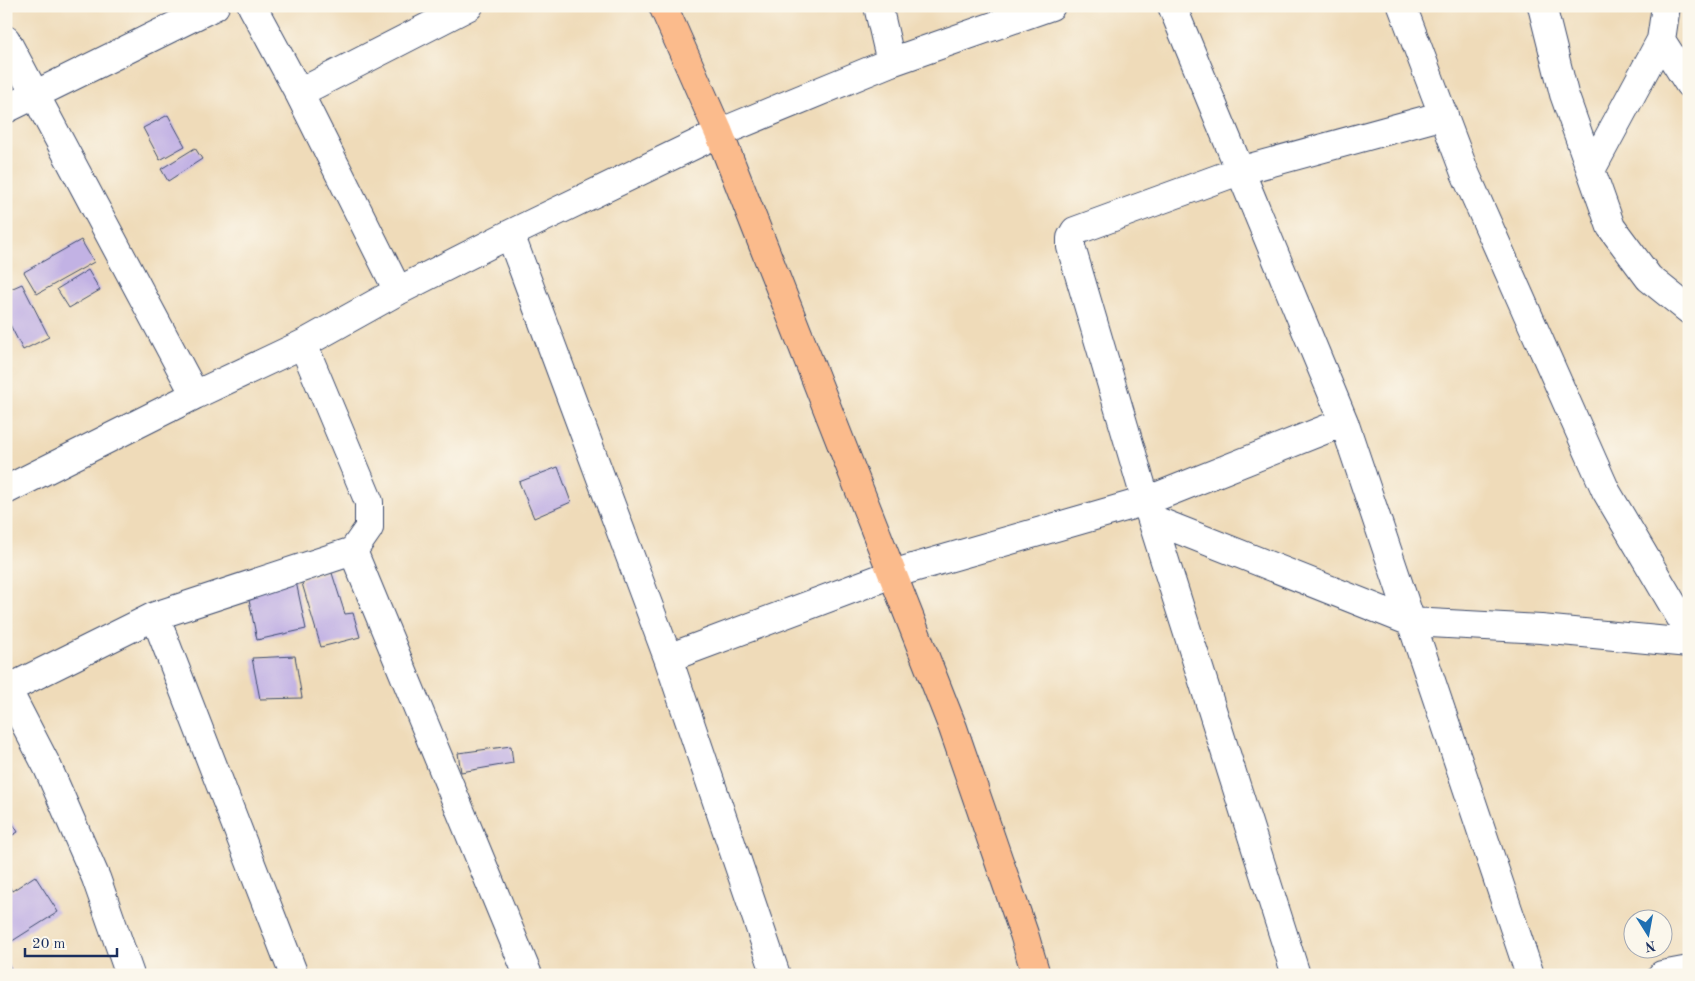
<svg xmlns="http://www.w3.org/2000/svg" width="1695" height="981" font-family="'Old Standard TT',serif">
	<rect width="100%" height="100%" fill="#fbf7ec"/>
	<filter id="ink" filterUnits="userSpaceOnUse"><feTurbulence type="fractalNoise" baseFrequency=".02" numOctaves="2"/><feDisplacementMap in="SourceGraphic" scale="10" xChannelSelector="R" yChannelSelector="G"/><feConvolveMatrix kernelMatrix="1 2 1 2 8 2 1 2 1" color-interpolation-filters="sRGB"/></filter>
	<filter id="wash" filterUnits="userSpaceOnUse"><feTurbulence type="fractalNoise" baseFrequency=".0096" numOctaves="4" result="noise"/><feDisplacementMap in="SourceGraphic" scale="20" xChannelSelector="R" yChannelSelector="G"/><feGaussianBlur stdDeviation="1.12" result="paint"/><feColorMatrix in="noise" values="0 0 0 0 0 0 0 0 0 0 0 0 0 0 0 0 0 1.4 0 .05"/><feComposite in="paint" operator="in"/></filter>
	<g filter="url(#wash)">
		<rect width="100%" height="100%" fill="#efdbb9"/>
		<g id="blocks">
			<path fill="#c2b2e4" d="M168,115l17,31 -25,14 -17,-32z
				M195,148l7,11 -34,22 -7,-12z
				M81,240l13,22 -57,32 -13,-22z
				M88,270l12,20 -31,18 -12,-19z
				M22,284l27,53 -26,13 -17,-33v-26z
				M558,467l13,35 -37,16 -15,-36z
				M331,570l14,44 8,-1 7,24 -39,10 -20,-67z
				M295,577l11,52 -49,11 -9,-45z
				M295,656l7,42 -42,1 -8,-41z
				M511,746l2,17 -52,9 -3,-19z
				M6,812l12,20 -12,7z
				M35,876l23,36 -52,33v-64l6,10z
				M6,959l8,16h-8z"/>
		</g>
	</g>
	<g filter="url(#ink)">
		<use href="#blocks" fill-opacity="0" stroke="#3b496c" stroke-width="1"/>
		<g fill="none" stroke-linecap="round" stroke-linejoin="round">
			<defs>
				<path id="minor" d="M252,6l47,87 99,198
					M878,6l13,56
					M1172,6l172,416 186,553
					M1402,6l63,167 141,318 83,141
					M1542,6l22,88 47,133 38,51 40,32
					M6,40l189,355
					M1661,40l28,44
					M299,93l170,-87
					M6,109l209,-103
					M1591,170l70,-130 5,-34
					M510,234l158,424 108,317
					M303,344l66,158v26l-16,23
					M1344,422l-198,79 -75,-254v-9l4,-7 164,-60 205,-56
					M6,490l189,-95 108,-51 95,-53 112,-57 209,-101 172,-71 160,-56
					M1152,519l259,103 130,7 148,14
					M668,658l224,-84 254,-73 150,474
					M6,687l42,81 48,110 34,97
					M8,689l147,-73
					M294,975l-139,-359 198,-65 175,424
					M1662,975l27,-5"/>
				<path id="major" d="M663,6l56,127 234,595 71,206 12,41"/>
			</defs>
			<use href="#minor" stroke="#3b496c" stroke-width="30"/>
			<use href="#major" stroke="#3b496c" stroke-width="30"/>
			<use href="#minor" stroke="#fff" stroke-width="28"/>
			<use href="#major" stroke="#fbbb8c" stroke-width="28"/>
		</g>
	</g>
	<rect width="1695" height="981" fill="none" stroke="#fbf7ec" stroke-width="25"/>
	<g transform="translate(1648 934) rotate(169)"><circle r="24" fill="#fbf7ec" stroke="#a1a7b3"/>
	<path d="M0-4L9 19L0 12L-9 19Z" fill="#1f6fb2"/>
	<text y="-8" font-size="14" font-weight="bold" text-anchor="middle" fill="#1b2f5e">N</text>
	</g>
	<path d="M25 948v8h92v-8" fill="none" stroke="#1b2f5e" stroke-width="2.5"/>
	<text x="32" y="948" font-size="15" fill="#1b2f5e" stroke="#fbf7ec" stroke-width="4" paint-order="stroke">20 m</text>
</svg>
